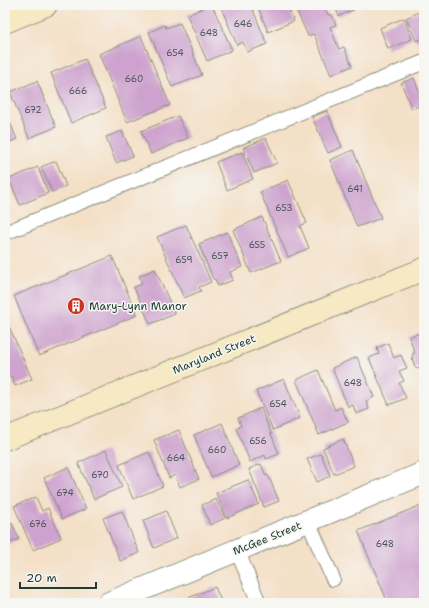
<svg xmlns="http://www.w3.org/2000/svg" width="429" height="608" font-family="'Shantell Sans',sans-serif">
	<rect width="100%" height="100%" fill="#f6f6f2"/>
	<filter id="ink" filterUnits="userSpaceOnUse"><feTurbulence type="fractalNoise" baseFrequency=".025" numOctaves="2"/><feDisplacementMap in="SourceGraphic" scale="8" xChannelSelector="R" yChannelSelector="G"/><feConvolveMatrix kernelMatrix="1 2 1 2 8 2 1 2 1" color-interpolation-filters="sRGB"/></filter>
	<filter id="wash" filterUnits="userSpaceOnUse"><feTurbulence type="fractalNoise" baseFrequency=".012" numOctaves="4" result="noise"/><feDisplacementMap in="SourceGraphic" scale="16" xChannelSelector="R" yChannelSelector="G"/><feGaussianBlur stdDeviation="0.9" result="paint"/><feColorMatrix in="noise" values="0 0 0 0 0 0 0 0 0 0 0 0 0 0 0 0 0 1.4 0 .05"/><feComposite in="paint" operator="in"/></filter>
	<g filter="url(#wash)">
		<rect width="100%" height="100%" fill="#f4e0c7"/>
		<g id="blocks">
			<path fill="#cda2ce" d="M210,5h2l20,45 -25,11 -20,-46z
				M220,5h31l16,39 -20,8 -4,-10 -6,3z
				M257,5h30l7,16 -26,11z
				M294,5h29l5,10 3,-1 5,11 -6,2 9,22 5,-2 8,19 -21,9 -17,-41 -6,2z
				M334,5h19l2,4 -16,7z
				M421,11l3,7v20l-8,3 -10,-23z
				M404,18l8,21 -24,10 -8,-21z
				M180,23l22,52 -30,12 -23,-55 16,-7 1,3z
				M141,36l29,69 -43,17 -28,-68z
				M85,59l21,49 -35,15 -20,-50z
				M414,78l10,26 -12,5 -11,-26z
				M37,81l19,46 -27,11 -19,-46z
				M5,111l12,28 -12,5z
				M327,111l15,36 -14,6 -16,-36z
				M178,116l10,22 -37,16 -10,-23z
				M122,131l11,25 -17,7 -10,-26z
				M266,138l11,25 -23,10 -11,-25z
				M353,150l28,68 -24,9 -27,-67z
				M242,152l11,27 -26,11 -11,-28z
				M56,161l10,25 -14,6 -11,-25z
				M38,167l10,26 -28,12 -11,-26z
				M288,180l19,43 -7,3 9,22 -21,9 -28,-65z
				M262,217l19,44 -30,12 -18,-43z
				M186,225l25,57 -12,5 2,4 -17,7 -27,-61z
				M227,232l15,35 -12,5 3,8 -15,6 -3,-7h-2l-14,-35z
				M112,256l25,59 -98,41 -25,-60z
				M155,269l20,45 -25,10 -16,-37 8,-3 -3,-8z
				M8,324l24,55 -17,7 -4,-10 -6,3v-54z
				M424,331v41l-2,-4 -2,1 -5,-2 -3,-9 1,-5h2l-6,-16z
				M388,343l6,15 7,-3 6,13 -8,3 5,10 -5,2 7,15 -17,7 -20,-47 10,-4 -2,-6z
				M357,357l17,40 -8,4 3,8 -13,5 -3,-9 -5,2 -16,-39z
				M318,370l17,40 6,-3 7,15 -29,13 -23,-55z
				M284,379l16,39 -27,12 -17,-39z
				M261,408l18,46 -13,5 -1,-4 -15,7 -14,-34 5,-2 -3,-8z
				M222,423l17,42 -28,12 -17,-42z
				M179,430l20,49 -19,8 -5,-12 -6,3 -15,-38z
				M343,439l11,27 -20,8 -11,-26z
				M106,450l16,37 -28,12 -16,-36z
				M149,452l14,34 -30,13 -14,-34z
				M321,454l9,22 -13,6 -10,-23z
				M261,464l5,12 2,-1 11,26 -15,6 -15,-38z
				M68,467l18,42 -24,10 -18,-41z
				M248,480l11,24 -32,14 -11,-25z
				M36,497l6,14 6,-3 13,30 -28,12 -19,-44z
				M216,499l9,19 -15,7 -8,-20z
				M424,504v99h-36l-30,-72z
				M122,511l17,42 -19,8 -17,-43z
				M166,511l11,27 -23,10 -11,-27z
				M5,522l2,3 5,-2 7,16 -14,6z
				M215,587l7,16h-43l-1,-1z"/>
		</g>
	</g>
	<g filter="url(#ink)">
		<use href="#blocks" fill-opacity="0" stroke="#8a8e7e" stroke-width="1"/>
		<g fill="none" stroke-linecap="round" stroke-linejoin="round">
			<defs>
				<path id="lane" d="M5,233l419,-171
					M308,521l25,58
					M237,550l22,53"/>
				<path id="street" d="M109,603l315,-130"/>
				<path id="secondary" d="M5,22l41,-17
					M5,439l419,-170"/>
			</defs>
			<use href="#lane" stroke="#8a8e7e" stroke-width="16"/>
			<use href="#street" stroke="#8a8e7e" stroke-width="24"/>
			<use href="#secondary" stroke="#8a8e7e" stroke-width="24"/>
			<use href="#lane" stroke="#fff" stroke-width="14"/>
			<use href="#street" stroke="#fff" stroke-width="22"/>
			<use href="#secondary" stroke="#f6e9c3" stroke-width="22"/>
		</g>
	</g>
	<defs>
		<symbol id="building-disc" viewBox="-11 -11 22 22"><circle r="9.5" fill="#c8321e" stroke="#f6f6f2"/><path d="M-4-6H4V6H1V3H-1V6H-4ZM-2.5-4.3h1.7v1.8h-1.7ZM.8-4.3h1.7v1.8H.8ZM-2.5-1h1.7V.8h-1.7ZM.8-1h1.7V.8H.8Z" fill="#fff"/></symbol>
	</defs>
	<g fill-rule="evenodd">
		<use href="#building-disc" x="66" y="296" width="20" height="20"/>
	</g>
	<g text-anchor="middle" stroke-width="3" stroke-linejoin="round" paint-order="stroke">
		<g font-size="9" fill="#4a565a">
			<text x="243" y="27">646</text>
			<text x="209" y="36">648</text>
			<text x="175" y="56">654</text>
			<text x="134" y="82">660</text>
			<text x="78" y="94">666</text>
			<text x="33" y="113">672</text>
			<text x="355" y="192">641</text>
			<text x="284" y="211">653</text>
			<text x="257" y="248">655</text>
			<text x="220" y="259">657</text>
			<text x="184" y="263">659</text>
			<text x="353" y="386">648</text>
			<text x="278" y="407">654</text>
			<text x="258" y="444">656</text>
			<text x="217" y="453">660</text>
			<text x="176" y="461">664</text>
			<text x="100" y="478">670</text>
			<text x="65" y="496">674</text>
			<text x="38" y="527">676</text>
			<text x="385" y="547">648</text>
		</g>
		<g font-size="11" fill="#1f3d34" stroke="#f6f6f2" text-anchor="start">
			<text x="89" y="310">Mary-Lynn Manor</text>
		</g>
		<g font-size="11" fill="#1f3d34" stroke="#f6f6f2">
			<text transform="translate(214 354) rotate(-22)" y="4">Maryland Street</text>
			<text transform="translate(267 538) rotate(-22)" y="4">McGee Street</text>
		</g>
	</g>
	<rect width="429" height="608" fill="none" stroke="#f6f6f2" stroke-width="20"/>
	<path d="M20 582v6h76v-6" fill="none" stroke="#1f3d34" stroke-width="2"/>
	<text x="26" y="582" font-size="12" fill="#1f3d34" stroke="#f6f6f2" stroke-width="3" paint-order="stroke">20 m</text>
</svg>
